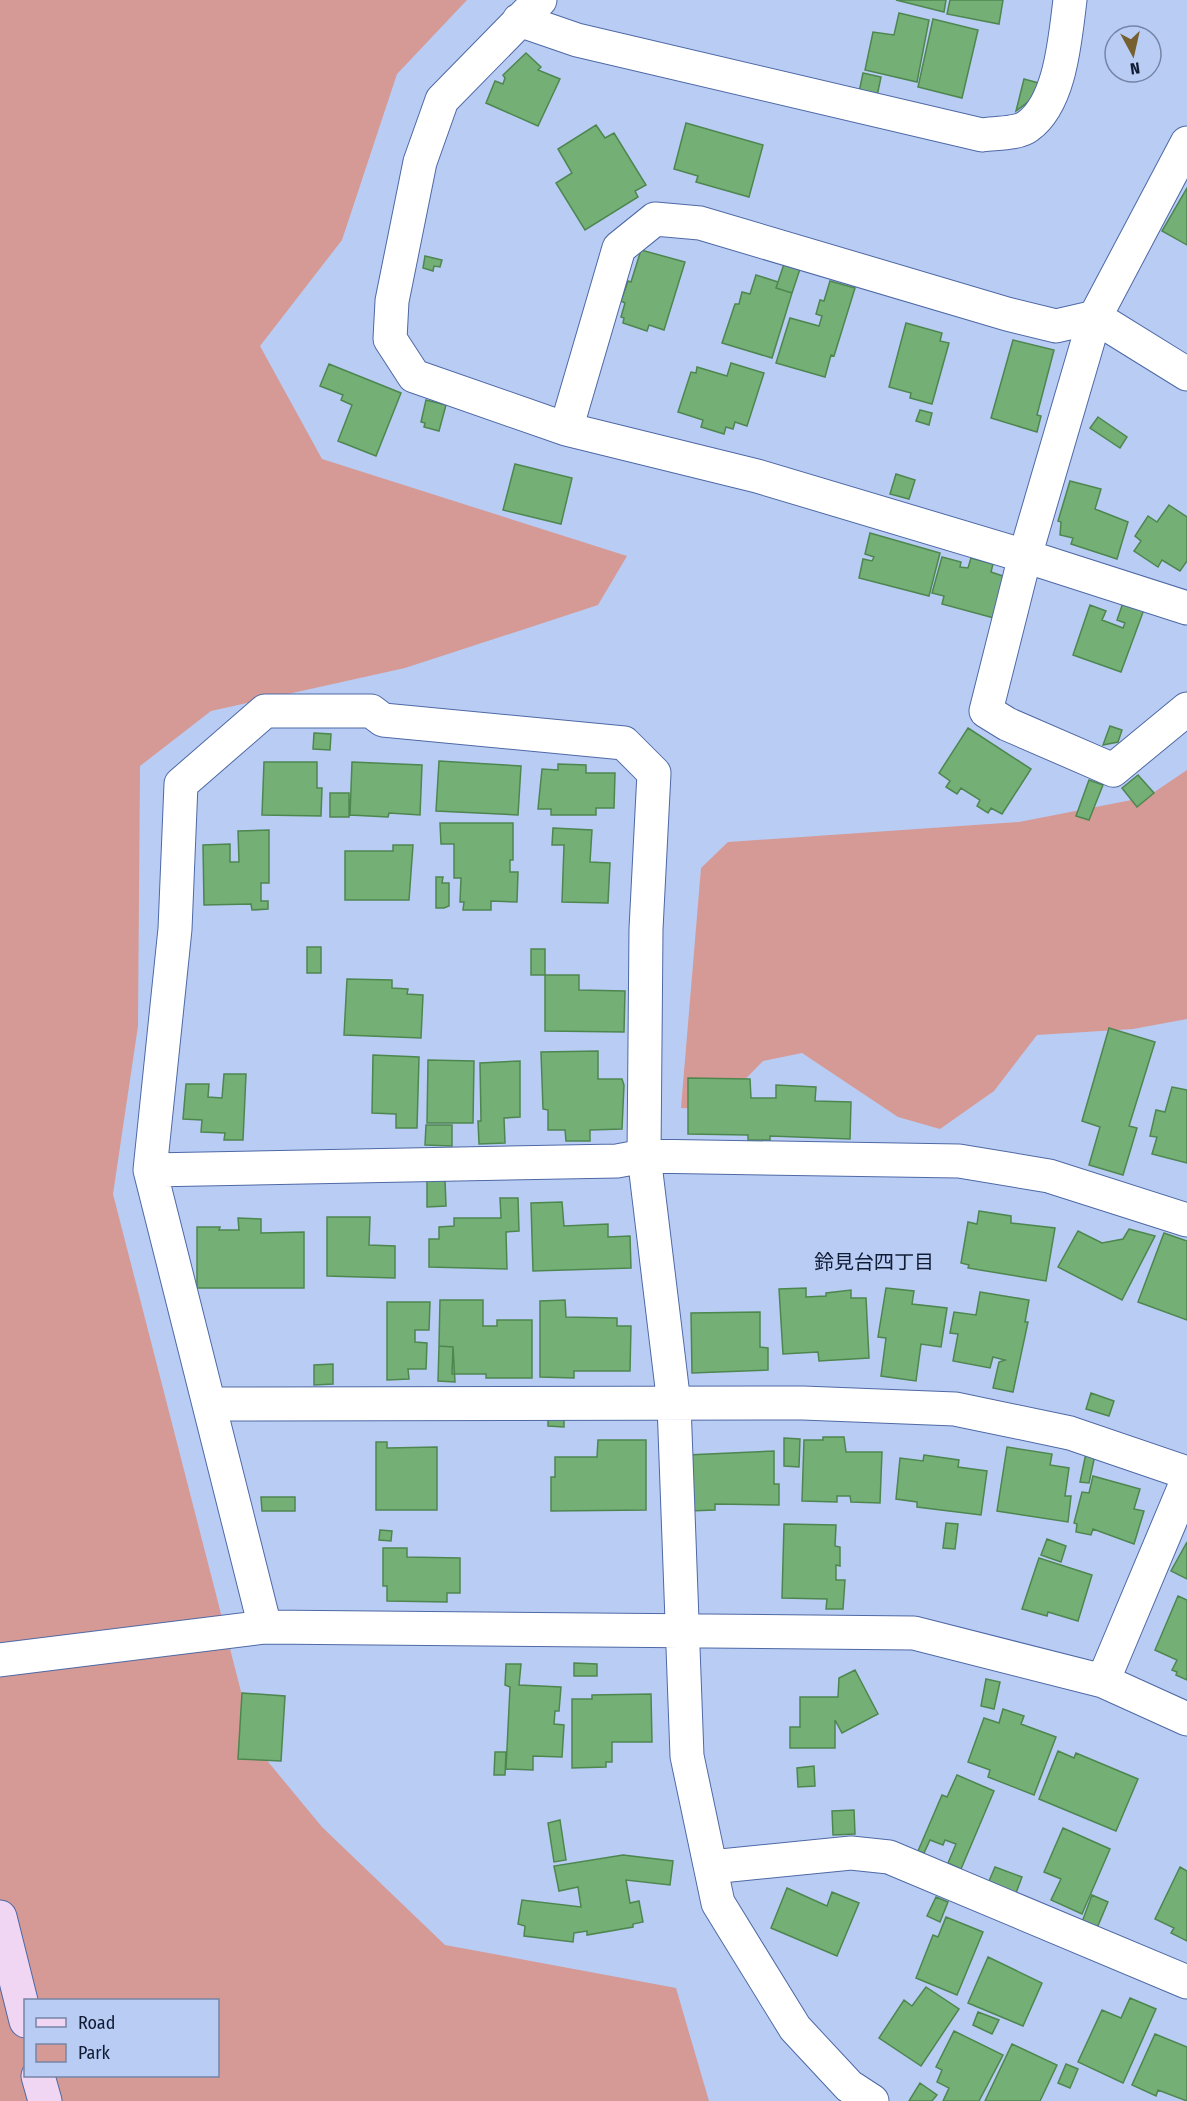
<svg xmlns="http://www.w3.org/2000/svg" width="1187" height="2101" font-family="'Fira Sans Condensed','Noto Sans JP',sans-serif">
	<rect width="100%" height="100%" fill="#b9ccf4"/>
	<path fill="#d59a95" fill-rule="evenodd" d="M0,0h467l-70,74 -55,166 -82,106 62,113 305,97 -29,49 -193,63 -194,43 -71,55 -2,260 -25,168 142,552 67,81 123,118 231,43 33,113h-709zM26,2000h192v76h-192z
		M1187,770v249l-54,10 -96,6 -43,56 -54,38 -42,-12 -96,-64 -39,8 -48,49 -34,-2 20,-240 27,-26 291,-20 128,-25z"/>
	<path fill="#74b076" stroke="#4e8650" stroke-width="1.5" d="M896,0h50l-2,12z
		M950,0h53l-4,24 -52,-10z
		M899,13l30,7 -12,62 -52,-12 8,-38 21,3z
		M933,19l45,11 -16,68 -44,-11z
		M526,53l15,14 -3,3 22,9 -22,47 -52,-23 9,-22 8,3 2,-6 -2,-3z
		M863,73l18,4 -5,24 -18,-4z
		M1024,79l15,4 -3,13 -20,15z
		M686,123l77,22 -14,52 -53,-15 2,-6 -24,-7z
		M596,125l9,13 9,-5 32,52 -11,6 3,6 -53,33 -29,-47 16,-10 -14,-24z
		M596,125l9,13 9,-5 32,52 -11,6 3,6 -53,33 -29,-47 16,-10 -14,-24z
		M1187,188v57l-25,-14z
		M641,250l44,12 -21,68 -15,-5 -2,6 -24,-8 1,-5 -3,-1 4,-14 -4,-2 7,-20 3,1z
		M425,256l17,4 -2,7 -6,-1 -1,5 -10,-3z
		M784,264l16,5 -8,24 -16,-5z
		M756,275l22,7 -2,6 16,5 -20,65 -50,-15 13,-39h4l3,-12 8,2z
		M830,281l25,7 -21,68 -3,-1 -6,22 -49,-14 14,-45 29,8 3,-10 -6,-2 4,-14 4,1z
		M906,323l36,10 -2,8 9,2 -17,61 -22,-6 1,-5 -22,-6z
		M1013,340l41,10 -17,65 4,1 -4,16 -46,-14z
		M731,363l33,10 -17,53 -12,-4 -2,7 -7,-2 -2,7 -23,-7 2,-7 -25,-8 13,-40 5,1 1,-6 30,9z
		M329,364l72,29 -25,63 -38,-15 14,-36 -11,-5 2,-5 -23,-9z
		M426,400l20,5 -7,26 -15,-4 1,-4 -4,-1z
		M920,410l12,3 -3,12 -13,-4z
		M1098,417l29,20 -7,11 -30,-20z
		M515,464l57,14 -11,46 -58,-14z
		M896,474l19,6 -6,19 -19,-5z
		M1070,481l31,8 -6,20 33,13 -11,37 -46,-15 2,-6 -13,-3 1,-13 -3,-1z
		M1169,505l18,12v44l-7,10 -18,-11 -4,7 -24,-16 7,-10 -6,-5 13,-20 9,6z
		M870,533l70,20 -11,43 -70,-18 4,-19 9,2 2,-4 -9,-3z
		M942,557l19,5 -1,5 8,1 3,-10 22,6 -2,8 12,4 -9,42 -52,-14 2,-8 -12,-3z
		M1125,597l21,7 -25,68 -48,-17 17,-50 16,6 -4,9 21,8 2,-5 -8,-3z
		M1110,726l12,4 -4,12 -15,3z
		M968,728l63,41 -29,45 -11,-6 -3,5 -11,-7 3,-6 -19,-12 -4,6 -11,-7 4,-6 -11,-8z
		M314,733l17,1 -1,16 -17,-1z
		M439,761l82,5 -3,49 -82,-4z
		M264,762h53v26h5l-1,28 -59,-1z
		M352,762l70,3 -2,50 -31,-2 -1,4 -38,-2z
		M558,764l28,1v8h29l-1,35h-18v7h-45v-6h-13l4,-40 16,1z
		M1138,775l16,18 -17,14 -15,-19z
		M1089,780l14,5 -14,35 -13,-4z
		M330,793h19v24h-19z
		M440,823h73v37h-3v12h8l-1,30 -26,-1v9h-28l1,-8h-4l1,-24h-7v-34h-13z
		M553,828l39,2 -2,32 20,1 -2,40 -46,-1 2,-57h-12z
		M269,830v53h-8v18h7v8l-16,1 -1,-6 -47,1 -1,-60 27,-1v18h9l-1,-31z
		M393,845h20l-4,55h-64v-49h48z
		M436,877h7l-1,6h7v23l-5,2h-8z
		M307,947h14v26h-14z
		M531,949h14v26h-14z
		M545,975h34v15l46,1 -1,41 -79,-1z
		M347,979l45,1v8l16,1 -1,5 16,1 -2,43 -77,-3z
		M1109,1028l46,14 -26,84 8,2 -14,47 -34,-10 11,-38 -18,-6z
		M598,1051v28h24l2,6 -2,44 -32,1v11h-24l-1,-11h-17v-20l-5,-1 -2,-57z
		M373,1055l46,2 -2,71h-21v-14l-24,-1z
		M428,1060l46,1 -1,62h-46z
		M520,1061v56l-16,1 1,25 -26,1 -1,-23h3l-1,-58z
		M224,1074h22l-3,66h-19l1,-7 -24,-1 1,-12 -19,-1 3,-35h23l-1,13 14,1z
		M688,1078l62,1 1,19h25v-13l40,2 -1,14 36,1 -1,37 -80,-3v4h-22v-5l-60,-1z
		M1172,1087l15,3v73l-35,-9 5,-17 -7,-1 6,-26 9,2z
		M426,1125h26v21l-27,-1z
		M445,1180l1,26 -19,1v-26z
		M500,1198h18l1,33 -13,1 1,37 -78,-2v-28h10v-12l15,-1v-8h47z
		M562,1202l2,24 44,-2v13l22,-1 1,32 -98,3 -2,-68z
		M979,1211l32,5v7l44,5 -9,53 -78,-13 1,-3 -8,-2 7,-41 9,2z
		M327,1217h43l-1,28 26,1v32l-68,-2z
		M238,1218l23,1v14l43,-1v56h-107v-61h23l-1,3h20z
		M1129,1229l26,7 -33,64 -64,-33 20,-36 24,12 21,-4z
		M1164,1233l23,8v79l-49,-18z
		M806,1288v9l20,-1v-3l25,-3v8h15l3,60 -50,3 -1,-9 -35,2 -4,-65z
		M806,1288v9l20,-1v-3l25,-3v8h15l3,60 -50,3 -1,-9 -35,2 -4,-65z
		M886,1288l28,3 -2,13 35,4 -6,39 -20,-3 -5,37 -35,-5 5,-38 -8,-1z
		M980,1292l49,8 -4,22h3l-15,70 -20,-4 6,-26 6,-2 -12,-3 -3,11 -37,-7 5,-27 -8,-1 4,-21 22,3z
		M440,1300h43v26h14v-6h35v58h-46v-4h-34l1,-27 -14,-1z
		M565,1300l1,17 51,1v8h14l-1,45h-56v7l-34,-1v-76z
		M387,1302h43l-1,28h-14v12l12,1 -1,26h-18l1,10 -22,1z
		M760,1312v35l8,1v22l-76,3 -1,-60z
		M439,1346l14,1 2,35 -17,-1z
		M333,1364v20l-19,1v-20z
		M1091,1393l23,8 -5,15 -23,-7z
		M548,1418h16v9l-16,-1z
		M823,1437h21l2,15h36l-2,51 -29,-1 -1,-6h-13v6l-35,-1 2,-61h19z
		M784,1438l16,1 -1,28 -15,-1z
		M598,1440h48v70l-95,1v-34h4v-20h42z
		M376,1442h11v6l50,-1v63h-61z
		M1007,1447l45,7 -2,11 19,3 -4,28h6l-3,26 -71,-11z
		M774,1451v33h5v21l-64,-1v6l-26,1 -2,-56z
		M1086,1453l9,2 -6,28 -9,-1z
		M924,1455l35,5 -1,7 29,4 -6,44 -64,-8v-5l-21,-3 4,-41 23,3z
		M1093,1476l47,13 -6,20 10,2 -10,33 -41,-15 -2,6 -15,-3 1,-8 -3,-1 8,-31 7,1z
		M261,1497h34v14h-33z
		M946,1523l12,1 -3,25 -12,-1z
		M784,1524l52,1 -1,21 5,1v19l-4,-1v15h9l-2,29h-17l1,-10 -45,-1z
		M380,1530l12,1 -1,10 -12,-1z
		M1047,1539l19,7 -5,16 -20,-7z
		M1187,1542v37l-16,-8z
		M383,1548h24v9l53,1v35h-13v9l-60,-1v-15h-4z
		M1039,1558l53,17 -14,46 -30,-9 -1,4 -25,-7z
		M1178,1596l9,4v80l-11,-5 1,-3 -5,-2 5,-10 -22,-10z
		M574,1663l23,1v12h-23z
		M506,1664h15l-2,21 42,2 -2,24h-4l-1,13 10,1 -2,32 -29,-1v14l-27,-1 4,-82 -5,-2z
		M855,1670l23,44 -36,19 -7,-13v28h-45v-21h10v-30h38l1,-19z
		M986,1679l14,3 -6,27 -13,-3z
		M242,1693l43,3 -4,65 -43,-2z
		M651,1694l1,48h-40v20h-6v5l-34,1v-69h20v-4z
		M1003,1709l21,7 -3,8 35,13 -22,58 -46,-18 2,-7 -22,-8 16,-44 15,5z
		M1058,1751l16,7 2,-5 62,26 -22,52 -77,-32z
		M495,1752h11l-1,23h-11z
		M814,1766l1,20 -17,1 -1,-19z
		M957,1775l37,16 -33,78 -13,-6 8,-19 -11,-4 -2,5 -13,-5 -6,13 -6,-2 24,-56 5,2z
		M854,1810l1,24 -22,1 -1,-24z
		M560,1820l6,40 -12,2 -6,-39z
		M1063,1828l47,21 -28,65 -31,-14 10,-21 -17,-7z
		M623,1855l50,6 -3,24 -44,-5 4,23 9,-2 4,21 -10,2v3l-46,8v-4l-13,2 -1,9 -49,-6 1,-10 -7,-2 4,-24 59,7 -3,-20 -19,4 -5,-25z
		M995,1867l27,10 -6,16 -27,-12z
		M1180,1867l7,4v70l-16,-8 3,-5 -19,-9z
		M787,1888l40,18 5,-14 27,11 -22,53 -66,-28z
		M1092,1895l16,7 -11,26 -15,-6z
		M936,1897l12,5 -8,20 -13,-6z
		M946,1917l37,15 -26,63 -41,-17 17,-43 5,2z
		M988,1957l54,26 -19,43 -55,-23z
		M926,1987l33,22 -38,57 -42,-28 25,-38 8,6z
		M1130,1998l26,11 -33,74 -45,-21 24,-52 19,8z
		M978,2012l21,8 -7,14 -19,-9z
		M954,2031l49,24 -24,46h-36l6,-13 -12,-6 5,-12 -6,-3z
		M1155,2034l32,13v54l-29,-11 -2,6 -24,-11z
		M1012,2044l45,21 -17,36h-55z
		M1066,2064l12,5 -8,19 -12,-5z
		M920,2083l17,12 -5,6h-23z"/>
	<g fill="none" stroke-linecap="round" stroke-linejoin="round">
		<defs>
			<path id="street" d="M540,0l-98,100 -22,62 -28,139 -2,38 24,37 152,53 191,47 268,80 162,52
				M519,20l58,20 405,95c13,-2 36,-1 46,-9 33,-24 37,-88 42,-126
				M1187,143l-92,174 -70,239 -39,155 21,13 106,46 74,-61
				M566,429l53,-181 36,-29 45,4 307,91 49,12 39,-9 92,57
				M150,1170l467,-9 27,-5 315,5 90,15 138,44
				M211,1404l592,-1 152,6 115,24 117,40
				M265,1627l-115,-457 25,-241 6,-145 84,-73h106l12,9 241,23 30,30 -8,156 -2,227 30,248 13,352 31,147 77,125 54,58 23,15
				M0,1660l265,-33 649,6 189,48 84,38
				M1103,1681l84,-200
				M711,1867l140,-14 38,4 298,125"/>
			<path id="secondary" d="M0,1917l26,104
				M38,2076l7,25"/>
		</defs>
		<use href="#street" stroke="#4e69a5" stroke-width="35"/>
		<use href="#secondary" stroke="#4e69a5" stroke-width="35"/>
		<use href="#street" stroke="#fff" stroke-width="33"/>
		<use href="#secondary" stroke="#f0d6f2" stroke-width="33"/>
	</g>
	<g text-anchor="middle" stroke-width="6" stroke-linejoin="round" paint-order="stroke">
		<g font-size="20" fill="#101b34" stroke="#b9ccf4">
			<text x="874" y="1269">鈴見台四丁目</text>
		</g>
	</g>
	<rect x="24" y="1999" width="195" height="78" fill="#b9ccf4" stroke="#7585a7" stroke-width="1.5"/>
	<rect x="36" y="2018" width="30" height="9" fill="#f0d6f2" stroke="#7585a7" stroke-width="1.5"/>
	<text x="78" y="2029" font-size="18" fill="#101b34">Road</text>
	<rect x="36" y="2044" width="30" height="18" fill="#d59a95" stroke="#7585a7" stroke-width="1.5"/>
	<text x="78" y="2059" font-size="18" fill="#101b34">Park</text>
	<g transform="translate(1133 54) rotate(172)"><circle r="28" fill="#b9ccf4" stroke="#7585a7" stroke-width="1.5"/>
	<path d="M0-4.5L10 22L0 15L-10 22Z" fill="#76602f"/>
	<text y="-9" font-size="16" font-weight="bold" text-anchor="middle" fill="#101b34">N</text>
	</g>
</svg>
